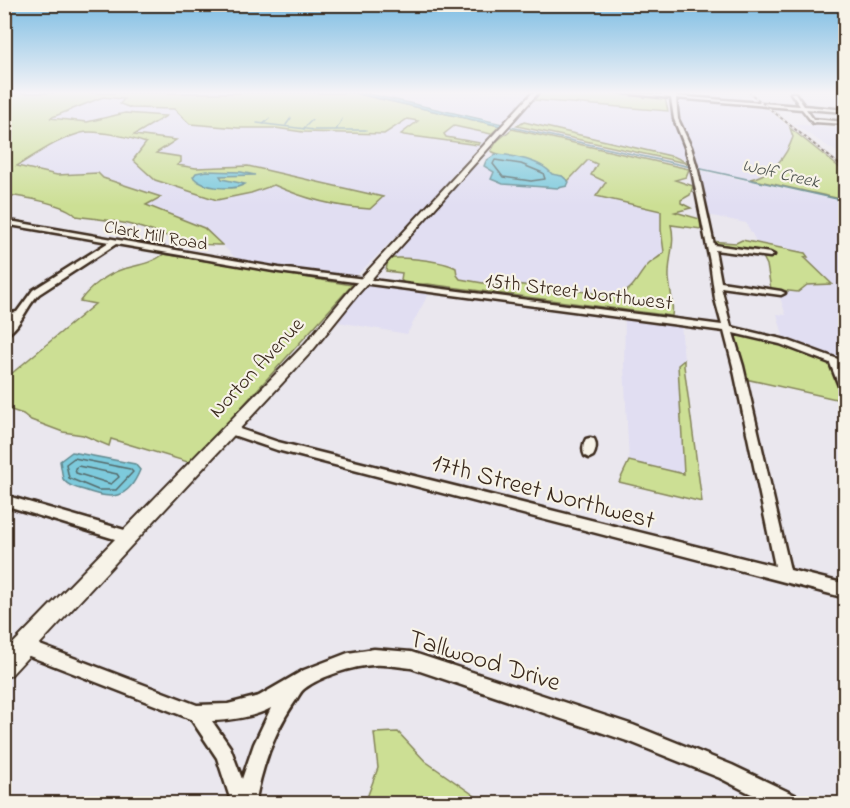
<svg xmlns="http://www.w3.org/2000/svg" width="850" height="808" font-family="'Indie Flower',sans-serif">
	<rect width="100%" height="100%" fill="#eae7ee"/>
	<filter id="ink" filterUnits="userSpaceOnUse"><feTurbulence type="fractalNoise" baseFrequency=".0167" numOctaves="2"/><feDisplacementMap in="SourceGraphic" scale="12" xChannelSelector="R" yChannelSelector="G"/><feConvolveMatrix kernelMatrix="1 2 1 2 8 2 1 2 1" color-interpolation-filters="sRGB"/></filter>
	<g filter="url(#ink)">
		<path fill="#e1def2" d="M114,93h42l249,23 86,18 -37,39 -23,29 -76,75h-19l-96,-15 -36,-34 -59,-23 15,-9 -57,-18 -5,-5 -41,2 -41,-9 46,-26 21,-8 50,7 14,4 -14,17 22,20 96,13 23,-8 28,13 80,-1 -134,-31 -52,2 -20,-3 -21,-12 20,-13 -42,-5 31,-18 -39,-4 -38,9 -39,-4z
			M405,93h127l-25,30 -122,-26z
			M675,98l88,7 27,23 2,13 -9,18 -18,16 -15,4 -54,-11z
			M532,100l141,11v10l4,1 16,39 -181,-41z
			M793,124l52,5v29l-2,-2z
			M588,160l9,4 10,18 -11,14 57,12 8,3 2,3 -3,4 1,12 3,22 -18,14 -10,18 -12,10 -44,-2 -66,-8 -14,2 -40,-7 -11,-16 -53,-6 -8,2 85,-94 11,1 10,6 9,12 55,4 11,-6 -1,-1z
			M698,170l147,32v162l-60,-22 -8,-28 9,1 -8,-24 22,-1 6,-5 25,-1 -16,-14 -12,-14 -1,-4 -13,-1 -3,-3 -29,-5 -11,-20 -38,-8z
			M363,283l67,8 -23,43 -75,-13z
			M625,316l56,7 3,37 -6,6 6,108 -55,-13 -5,-95z"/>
		<path fill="#ccdf94" stroke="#848459" stroke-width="1.5" d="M5,93h349l146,33 -9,8 -37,-8 -10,8 2,3 34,6 -2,2 -74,-10 -3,-1 17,-13 -11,-2 -23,15 -81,-2 -28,-4h-36l-49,-4 -16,-15 -43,-1 -11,-4 4,-5 -21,-2 -53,21 37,4 38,-9 41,3 -32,19 42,5 -20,13 25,4v5l-4,3 19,3 52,-2 135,31 -13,12c-34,-2 -65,-10 -96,-24l-23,8 -34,7 -62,-20 -22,-20 13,-17c-14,-5 -51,-14 -65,-10 -23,6 -44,21 -64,33l40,9 41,-2 5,5 58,19 -15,8 58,23 18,17c-38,1 -56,-11 -91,-20 -18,-5 -37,-6 -55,-9 -9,-12 -56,-20 -71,-21z
			M539,93h71l55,5 3,13 -133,-11z
			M524,122l151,35 15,7 -173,-38z
			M790,128l55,44v28l-95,-21c22,-5 35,-19 43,-42z
			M512,129l177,40 -3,8 -11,3 18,6 -3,9 -9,5v3l10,5 -16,4 25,7 1,10 -30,-4c5,18 -3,34 -2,53 1,13 5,25 3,38l-244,-32 -22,1 -5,-5 1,-7 -16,-2 2,-12c13,-3 56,2 68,9l1,7 3,4 40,7 14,-2 100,11c21,-2 22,-19 35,-31 5,-5 11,-6 15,-12l-3,-22v-19l-65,-15 10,-14 -15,-7 6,-11 -9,-4 -20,21 -6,-5 -10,-1c-15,-19 -42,-13 -61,-24l6,-10z
			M742,240l63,13 3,4h-4l28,27 -25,1 -9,7 -27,-3 -4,-24 -6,-12 -51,-6 -1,-6 27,2z
			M164,254l188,31 -161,178 -80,-24 -2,7 -26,-11 -20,-3 -32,-12 -8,-6 -18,-6v-29l90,-75 -15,-3c9,-13 27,-27 43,-32 14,-4 28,-5 41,-15z
			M731,331l36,8 65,23 13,39 -104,-23z
			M684,360v6l18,136 -83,-20 10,-21 55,13 -6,-109z
			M398,732l27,29 60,42h-120l13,-35 -4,-35z"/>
		<path fill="#7dcadc" stroke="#638a90" stroke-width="1.5" d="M354,93h11l138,31 -3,2z
			M496,154c16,1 46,7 56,20l10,2 7,6 -2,4 -9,2 -55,-4 -12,-5 3,-7 -10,-6 2,-5z
			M206,171l35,1 14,3 -35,1 2,3 23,5c-12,7 -42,5 -52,-7l3,-4z
			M72,452l63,12 5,6c-12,30 -29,30 -56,20 -8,-2 -16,-4 -21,-11l-3,-18z"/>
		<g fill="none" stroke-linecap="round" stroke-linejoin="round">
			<path stroke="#556a6a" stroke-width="1.5" d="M495,160l26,4 22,9 2,6 -14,2 -28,-4 -10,-13z
				M74,458l56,11 3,3 -17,18h-18l-29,-12 -3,-14z
				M78,466l39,8 2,3 -8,7 -35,-11 -1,-5z"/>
			<path stroke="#638a90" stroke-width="1.5" d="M257,123l57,7h52
				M263,124l6,-5
				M286,125l5,-7
				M506,126l185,41
				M303,129l9,-9
				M336,130l6,-11
				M697,168l149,33"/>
			<defs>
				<path id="minor" d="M623,93l48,2v-2h4v3l125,10 -9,-13h4l9,13 42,4v2l-40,-3 7,10 33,3v2l-31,-2 -2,1 -11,-14 -126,-11 2,21 13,28 7,24 16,74 56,8 4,2 -4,2 -55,-7 6,32 60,9 4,2 -4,2 -60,-8 10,40 55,13 60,22v7l-5,-1 5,10v16l-5,-3 -11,-28 -50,-19 -47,-11 10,33 47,204 56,14v14l-569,-148 -50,-17 -2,-3 2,-3 4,-1 47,16 497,124 -42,-200 -9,-35 -445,-59 -163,-28 -77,50c-13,12 -18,34 -35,42v-8l9,-10 -9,2v-6l13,-2 16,-22 76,-48 -105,-18v-4l275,48 443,57 -7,-26 -5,-37 -18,-91 -7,-24 -11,-28 -3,-21z
					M590,438l4,1c3,5 2,12 -1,17l-4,2 -4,-2c-3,-5 -2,-12 1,-17z
					M4,495l124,36 5,2 2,4 -2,4 -5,2 -124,-38z
					M24,639l173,66 31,-1 31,-8 45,-26 44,-17 26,-4 37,3 222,73 99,40 67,32 2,7h-30l-51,-26 -87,-35 -222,-75c-12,-1 -25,-4 -37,-3 -21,1 -53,11 -70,24 -4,3 -5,7 -8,11 -22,31 -34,66 -41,104h-23l-15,-46 -26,-39 -172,-67 -3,-5 3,-5zM271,708l-17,36 -12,35 -12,-32 -18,-26c20,-1 42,-4 59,-13z"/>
				<path id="major" d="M532,93h6l-180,201 -46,57 -301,324 -7,3v-25l300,-308 46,-55z"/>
			</defs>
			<use href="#minor" stroke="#3b2a1e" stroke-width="5"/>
			<use href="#major" stroke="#3b2a1e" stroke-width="4"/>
			<use href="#minor" fill="#f7f3e8" fill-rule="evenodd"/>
			<use href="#major" fill="#f7f3e8" fill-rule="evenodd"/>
			<defs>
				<path id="rail" d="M750,93l96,77"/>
			</defs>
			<use href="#rail" stroke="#3b2a1e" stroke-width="2"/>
			<use href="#rail" stroke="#f7f3e8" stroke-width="1.5" stroke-dasharray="3" stroke-linecap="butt"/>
		</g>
	</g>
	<linearGradient id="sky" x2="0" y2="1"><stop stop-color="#7dbde3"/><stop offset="0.45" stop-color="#f6f4f7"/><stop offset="1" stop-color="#f6f4f7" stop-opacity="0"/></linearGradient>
	<rect width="850" height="206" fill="url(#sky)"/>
	<g text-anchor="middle" stroke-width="4.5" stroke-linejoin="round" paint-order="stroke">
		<g font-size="18" font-style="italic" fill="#4c524e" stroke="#f7f3e8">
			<text transform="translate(781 173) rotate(13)" y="6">Wolf Creek</text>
		</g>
		<g font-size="18" fill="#3b2a1e" stroke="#f7f3e8">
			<text transform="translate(156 235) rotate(10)" y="6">Clark Mill Road</text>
		</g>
		<g font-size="21" fill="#3b2a1e" stroke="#f7f3e8">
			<text transform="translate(579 291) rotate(7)" y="7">15th Street Northwest</text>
			<text transform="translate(256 367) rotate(-47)" y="7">Norton Avenue</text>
		</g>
		<g font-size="26" fill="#3b2a1e" stroke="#f7f3e8">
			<text transform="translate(544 490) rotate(15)" y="9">17th Street Northwest</text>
			<text transform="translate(485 659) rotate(17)" y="9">Tallwood Drive</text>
		</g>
	</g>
	<rect width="850" height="808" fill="none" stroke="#f7f3e8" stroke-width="24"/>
	<rect x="12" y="12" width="826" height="784" fill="none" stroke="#3b2a1e" stroke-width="2" filter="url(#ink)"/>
</svg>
